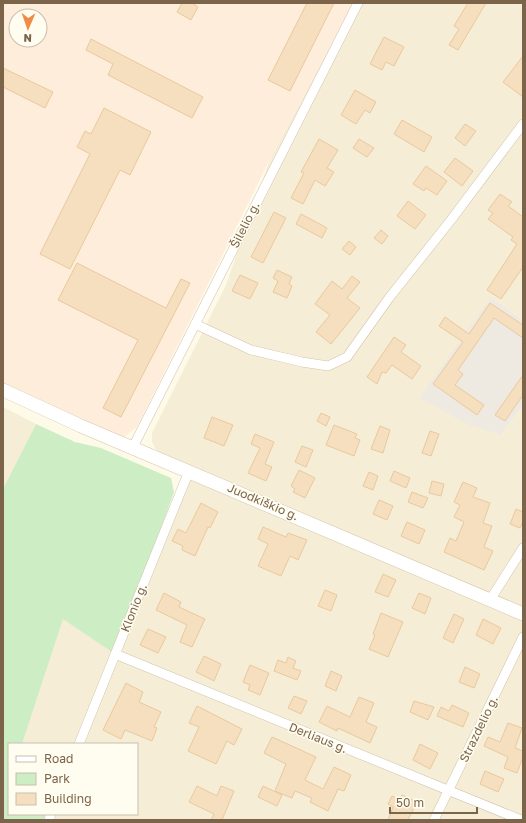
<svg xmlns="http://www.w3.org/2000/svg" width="526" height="823" font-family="'Golos Text',sans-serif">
	<rect width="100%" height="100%" fill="#fefae8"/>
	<path fill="#f6edd6" d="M353,3h170v317l-32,-23 10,138 22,-30v415h-474l2,-6h86v-70h-115l41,-126 52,36 74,-183 -28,-12 -9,-17v-9l74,-148 44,-126z
		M3,407l33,17 -33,65z"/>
	<path fill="#ffeddb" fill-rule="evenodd" d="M3,3h350l-83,156 -133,268 -14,11 -120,-54zM16,16h24v24h-24z"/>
	<path fill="#efeae1" d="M491,297l32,23v85l-22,30 -32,-10 -50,-27z"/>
	<path fill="#cdedc5" d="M36,424l39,18 26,6 70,30 3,14 -59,162 -52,-35 -41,125h-13v70h42l-2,6h-46v-331z"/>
	<path fill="#f5dfbe" stroke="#e9c99d" d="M182,3h10l6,4 -7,13 -14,-8z
		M307,3h27l-44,88 -22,-11z
		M468,3h18l-28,47 -9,-5 10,-16 -5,-3z
		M384,37l20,10 -10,19 -8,-4 -4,8 -12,-6z
		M91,39l112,58 -11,21 -84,-43 5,-11 -27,-14z
		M523,56v41l-20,-15z
		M3,68l50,24 -8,16 -42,-21z
		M355,90l21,12 -6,11 -5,-3 -9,14 -15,-9z
		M104,108l47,24 -21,43 -10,-5 -50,99 -30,-15 50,-100 -13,-7 8,-16 6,3z
		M402,120l30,17 -8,15 -30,-18z
		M465,124l11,7 -11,15 -10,-8z
		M319,139l19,11 -11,18 7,4 -9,14 -10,-6 -12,24 -12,-6 13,-25 -3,-1z
		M359,139l15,9 -7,9 -14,-9z
		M455,158l18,13 -11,15 -18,-14z
		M426,166l21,15 -10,14 -11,-7 -2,3 -11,-7z
		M500,194l12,8 -4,4 15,11v50l-22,32 -14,-9 30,-46 -6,-4 2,-3 -25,-18 5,-6 -5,-3z
		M408,201l18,14 -11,14 -18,-13z
		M274,212l12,6 -23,45 -12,-6z
		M301,214l26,14 -5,10 -26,-14z
		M381,230l7,6 -6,8 -8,-6z
		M349,241l7,6 -6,8 -8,-6z
		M77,263l89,45 15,-29 9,4 -69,134 -18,-9 35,-68 -80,-40z
		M277,270l15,7 -3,7 3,2 -5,12 -14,-6 5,-11 -5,-3z
		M240,275l18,8 -8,16 -18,-8z
		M352,276l8,6 -13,16 13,10 -29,36 -15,-12 14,-17 -15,-11 17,-23 10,8z
		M490,303l33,22v13l-29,-20 -36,52 5,4 -8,11 29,20 -7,10 -44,-31 30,-42 -24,-16 6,-9 24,17z
		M394,337l12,8 -5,7 20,14 -9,13 -20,-14 -6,8 -4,-1 -5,12 -10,-7z
		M523,375v20l-18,26 -10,-6z
		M321,413l9,4 -4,9 -9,-5z
		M212,417l21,8 -9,21 -20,-8z
		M334,425l23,9 -2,4 5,2 -6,16 -28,-11z
		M380,426l10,4 -7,23 -12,-4z
		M430,431l9,3 -8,22 -9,-3z
		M255,434l19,8 -9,22 7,3 -6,14 -18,-8 12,-25 -9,-4z
		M302,446l11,4 -7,17 -11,-5z
		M299,470l16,8 -10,20 -12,-6 2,-3 -4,-3z
		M394,471l16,7 -4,10 -16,-7z
		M369,472l9,4 -5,14 -10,-4z
		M432,481l12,3 -3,12 -12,-3z
		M463,482l14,6 -4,9 17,6 -7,20 9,3 -8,21 9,4 -9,19 -40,-18 6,-14 6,3 8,-19 -10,-5 6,-12 -6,-3z
		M412,492l16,6 -5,10 -15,-6z
		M379,500l14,6 -6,14 -14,-6z
		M201,503l17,9 -8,16 -2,-1 -13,29 -13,-6 1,-4 -11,-5 6,-12 8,4z
		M516,509l7,3v10l-3,6 -10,-4z
		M407,522l18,8 -6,14 -18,-8z
		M263,527l23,10 2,-4 19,7 -9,20 -8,-4 -9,20 -23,-10 10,-22 -10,-5z
		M383,574l13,6 -8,17 -13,-5z
		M325,590l12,5 -6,16 -13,-5z
		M164,593l17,9 -2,5 26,12 -13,28 -12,-5 7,-17 -31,-15z
		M419,593l12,5 -6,16 -13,-6z
		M381,613l22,9 -15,35 -19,-8 6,-14 -2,-1z
		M454,614l10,5 -11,24 -10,-5z
		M483,619l18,9 -8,16 -17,-9z
		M148,629l18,8 -8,16 -18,-8z
		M204,656l17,8 -7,17 -18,-9z
		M288,657l8,4 -3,7 8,3 -4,9 -23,-9 4,-11 8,3z
		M250,665l19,8 -9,22 -12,-5 2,-5 -7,-3z
		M465,667l15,7 -6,14 -15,-6z
		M331,671l11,5 -6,15 -11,-5z
		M126,683l17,9 -4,10 22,10 -7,15 3,1 -5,13 -27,-11 -4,9 -18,-9z
		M294,696l13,5 -6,13 -13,-6z
		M359,697l15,6 -8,19 11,5 -7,16 -32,-15 -1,3 -18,-9 8,-16 23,11z
		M414,701l20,6 -6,13 -18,-8z
		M452,705l17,8 -6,14 -26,-11 4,-9 8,4z
		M197,706l45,23 -8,16 -7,-4 -11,23 -28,-13 11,-24 -10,-4z
		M508,723l14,5 -7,20 8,3v6l-6,16 -13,-5 4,-11 -24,-11 4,-9 12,5z
		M272,737l44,20 -11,23 18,9 11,-22 17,8 -7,16 -6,-2 -10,22 -18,-9 2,-4 -17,-7 -3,7 -17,-7 11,-27 -22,-11z
		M420,744l18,9 -8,16 -17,-9z
		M485,771l19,8 -6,13 -18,-8z
		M197,786l20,10 4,-10 13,5 -12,29h-11l3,-6 -25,-12z
		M263,786l19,9 -5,11 -19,-9z
		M402,795l15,7 -9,18h-20l5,-13 -5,-3 4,-8 7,3z"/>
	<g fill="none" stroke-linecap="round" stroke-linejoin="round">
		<defs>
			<path id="street" d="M195,324l56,26 51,12 26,4 19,-9 42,-59 62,-78 72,-96
				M133,447l225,-444
				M490,600l33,-52
				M115,654l406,166
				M79,744l110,-273
				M49,820l2,-6
				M434,820l89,-183"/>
			<path id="secondary" d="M3,390l78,36 442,188"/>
		</defs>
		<use href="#street" stroke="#d2c3ac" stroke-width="10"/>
		<use href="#secondary" stroke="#d5c5aa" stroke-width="14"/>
		<use href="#street" stroke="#fff" stroke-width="9"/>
		<use href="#secondary" stroke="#fff" stroke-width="13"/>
	</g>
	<g text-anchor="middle" stroke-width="3" stroke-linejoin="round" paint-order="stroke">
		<g font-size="12" fill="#7b6449" stroke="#fffcf0">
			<text transform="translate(245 225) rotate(-63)" y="4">Šilelio g.</text>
			<text transform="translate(263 502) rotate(23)" y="4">Juodkiškio g.</text>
			<text transform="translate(134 608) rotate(-68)" y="4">Klonio g.</text>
			<text transform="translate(479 729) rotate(-64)" y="4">Strazdelio g.</text>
			<text transform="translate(318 738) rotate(22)" y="4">Derliaus g.</text>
		</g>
	</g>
	<rect width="526" height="823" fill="none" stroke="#7b6449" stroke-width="8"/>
	<rect x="8" y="743" width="130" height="72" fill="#fffcf0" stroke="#cabfad"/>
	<rect x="16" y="756" width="20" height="6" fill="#ffffff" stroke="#cabfad"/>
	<text x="44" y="763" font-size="12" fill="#7b6449">Road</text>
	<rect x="16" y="773" width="20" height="12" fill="#cdedc5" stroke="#cabfad"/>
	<text x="44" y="783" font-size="12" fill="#7b6449">Park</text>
	<rect x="16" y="793" width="20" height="12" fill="#f5dfbe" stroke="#cabfad"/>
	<text x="44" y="803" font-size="12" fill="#7b6449">Building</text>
	<g transform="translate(28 28) rotate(182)"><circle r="19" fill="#fffcf0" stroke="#cabfad"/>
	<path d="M0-3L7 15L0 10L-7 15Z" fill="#ef8d46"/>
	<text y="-6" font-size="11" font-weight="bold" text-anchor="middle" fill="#7b6449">N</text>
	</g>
	<path d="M390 807v6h87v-6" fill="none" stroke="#7b6449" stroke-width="2"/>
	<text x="396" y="807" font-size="12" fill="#7b6449" stroke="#fffcf0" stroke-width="3" paint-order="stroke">50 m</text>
</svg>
